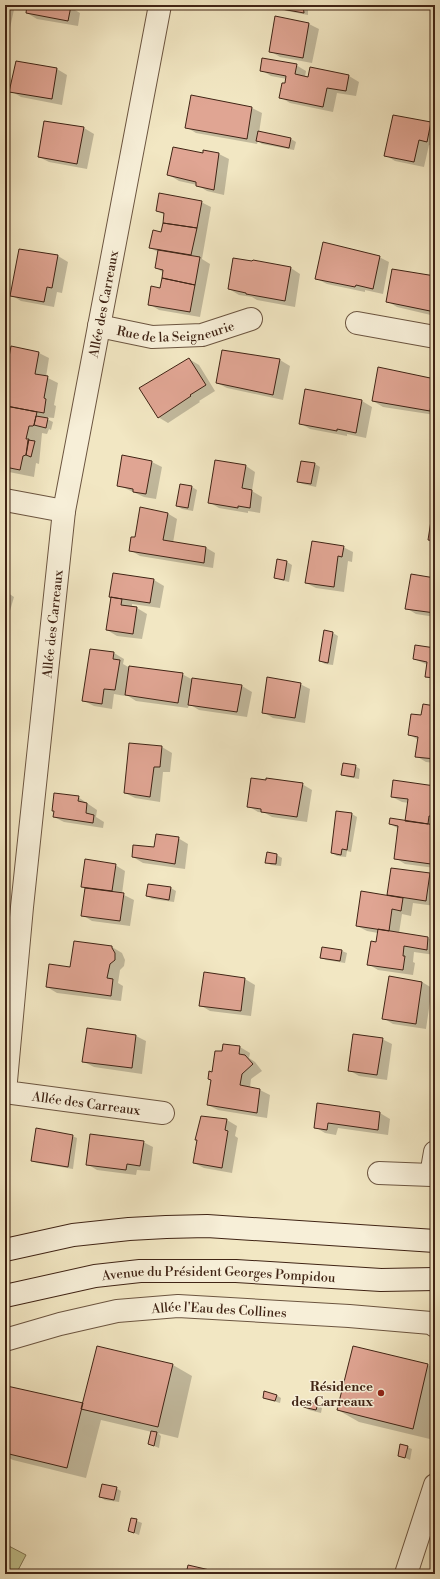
<svg xmlns="http://www.w3.org/2000/svg" width="440" height="1579" font-family="'Libre Bodoni',serif">
	<rect width="100%" height="100%" fill="#f2e7c3"/>
	<filter id="stains"><feTurbulence type="fractalNoise" baseFrequency=".005" numOctaves="4"/><feColorMatrix values="0 0 0 0 .2 0 0 0 0 .09 0 0 0 0 .02 0 0 0 .5 -.17"/></filter>
	<radialGradient id="worn" r=".72"><stop offset=".6" stop-color="#630" stop-opacity="0"/><stop offset="1" stop-color="#630" stop-opacity=".3"/></radialGradient>
	<path fill="#c2c38e" stroke="#817452" d="M5,1544l21,11 -10,19h-11z"/>
	<path fill="#0003" d="M5,5h10l-5,23 -5,-1z
		M28,5h42v2l10,6 -2,13 -41,-7 -10,-6z
		M278,5h30v10l-26,-5 -5,-2z
		M401,5h31v5z
		M309,24l10,5 -7,34 -32,-6 -10,-6z
		M16,62l41,7 10,6 -5,30 -41,-8 -10,-6z
		M296,65l10,6 -1,6 4,1 2,-10 38,8 10,6 -3,14 -19,-3 -4,19 -43,-9 -10,-6 7,-18 -16,-3 -10,-6z
		M252,108l10,5 -3,20 32,6 5,3 -2,8 -32,-6 -4,-3 -1,3 -61,-11 -10,-6z
		M45,122l39,6 10,6 -7,35 -38,-7 -10,-5z
		M430,123l5,2v21l-6,-1 -5,22 -29,-6 -10,-6z
		M203,154h16l10,5 -5,36 -17,-4 -10,-6 -18,-4 -10,-6z
		M201,202l10,5 -9,52 8,5 -10,53 -41,-7 -10,-6 12,-14 3,-17 -8,-5 2,-16 -8,-4 12,-15 3,-18 -8,-4z
		M58,256l10,6 -6,31 -5,-1 -3,15 -33,-6 -10,-6z
		M379,257l10,5 -6,32 -18,-4v2l-38,-8 -10,-5z
		M291,268l9,6 -5,33 -38,-7 -5,-3 -13,-2 -10,-6z
		M435,278v38l-38,-9 -10,-6z
		M12,347l27,6 10,5 -3,19 12,6 -4,22 2,1 -2,12 -11,-1 10,5 -2,8 -2,-1 -2,5 -5,-1 -3,31 -3,-1 -2,14 -25,-5 -4,-2v-50l3,-12 -3,-1v-22z
		M189,359l10,6 16,26 -16,10 1,1 -32,21 -10,-6z
		M280,360l10,6 -7,34 -56,-12 -10,-5z
		M379,368l56,12v35l-52,-8 -10,-6z
		M362,401l10,6 -6,31 -19,-4v2l-37,-7 -10,-6z
		M123,457l29,5 10,5 -6,32 -12,-2 -26,-12z
		M315,464l5,3 -4,20 -13,-3 -5,-2z
		M246,466l9,6 -3,19 10,6 -2,16 -12,-2v2l-29,-5 -10,-6z
		M180,485l12,2 5,3 -4,21 -11,-2 -5,-3z
		M167,513l10,6 -4,24 32,4 10,6 -2,15 -73,-12 -10,-6 6,-12z
		M343,547l10,5 -1,10 -4,-1 -4,31 -28,-4 -10,-5z
		M277,560l10,2 5,3 -3,17 -9,-2 -5,-3z
		M435,579v38l-19,-3 -10,-6z
		M154,580l10,6 -4,22 -28,-4v3l5,1 10,6 -5,25 -25,-3 -10,-6 5,-33z
		M5,591l9,6 -9,31z
		M333,633l5,3 -5,29 -8,-1 -5,-3z
		M435,649v32l-9,-5 2,-11 -14,-6z
		M91,650l23,3 10,6 -1,5 7,4 52,6 11,6 49,6 10,6 -5,25 -48,-7 -10,-6 -1,4 -52,-7 -11,-7v2l-11,-2 -2,15 -18,-3 -10,-5z
		M300,684l10,5 -5,34 -32,-5 -10,-6z
		M435,707v56l-9,-1 -10,-6 2,-16 -9,-6 13,-18z
		M162,747l10,6 -2,19h-7l-3,30 -25,-4 -10,-5z
		M355,766l5,3 -1,10 -12,-2 -5,-3z
		M302,784l10,6 -5,32 -35,-5 -7,-4 -7,-1 -10,-6z
		M435,787v81l-30,-4 -10,-6 4,-29 -9,-5 16,-2 3,-19 -7,-1 -10,-5z
		M78,797l19,13 -1,7 8,5 -1,6 -39,-6 -10,-5 1,-5 -2,-2z
		M352,814l5,3 -6,35 -4,-1 -1,6 -9,-1 -5,-3z
		M5,825l5,3 -5,18z
		M178,838l10,6 -3,25 -42,-6 -10,-6z
		M268,853l9,2 5,3 -1,8 -10,-1 -5,-3z
		M115,865l10,6 -3,23 12,6 -4,26 -38,-5 -10,-6 4,-27 -4,-1z
		M392,869l37,5 6,3v29l-22,-3 -2,13 -9,-2 -3,19 29,5 7,4v13l-21,-3 -1,10 2,1 -2,12 -35,-5 -10,-6 9,-21 1,-10 -11,-2 -10,-5 31,-29z
		M149,885l22,3 5,3 -2,11 -22,-3 -5,-3z
		M112,947l10,6 3,7 -1,6 -4,4 -2,13 5,3 -2,15 -64,-8 -10,-6 24,-19z
		M342,951l5,2 -2,10 -19,-3 -5,-3z
		M390,978l32,4 10,6 -6,41 -33,-5 -10,-6z
		M245,979l10,6 -4,31 -41,-5 -10,-6z
		M136,1036l10,5 -4,33 -48,-7 -10,-5z
		M382,1039l10,5 -5,36 -28,-4 -10,-6z
		M240,1047l10,6 -1,5 6,4 7,9 -11,8 -1,9 10,2 10,5 -3,23 -49,-8 -10,-5 4,-24 -3,-2 14,-27z
		M318,1104l62,9 10,6 -2,16 -50,-7 -2,7 -11,-2 -10,-6z
		M227,1120l10,6 -2,10 3,2 -6,35 -28,-5 -10,-5z
		M72,1136l5,2 -4,31 -36,-6 -5,-2z
		M143,1142l10,5 -3,24 -13,-1 -1,5 -39,-5 -10,-6z
		M354,1347l74,18 7,4v65l-1,6 -75,-18 -21,-12z
		M173,1365l19,11 -14,62 -20,-5 3,3 -2,12 -10,-4 3,-12 -51,-12 -15,58 -73,-18 -8,-4v-56l79,4z
		M276,1395l5,3 -1,5 -11,-3 -5,-3z
		M318,1405l4,3 -1,5 -12,-3 -5,-3z
		M407,1447l5,2 -2,11 -11,-5z
		M116,1488l5,3 -2,11 -14,-2 -5,-3z
		M132,1519l10,4 -3,12 -10,-4z"/>
	<path fill="#e0a593" stroke="#402415" d="M5,5h4l-4,21z
		M27,5h36l8,1 -3,15 -42,-8z
		M277,5h26l1,8 -28,-5z
		M275,16l34,7 -6,35 -34,-6z
		M262,58l35,6 -2,10 13,3 2,-10 39,8 -3,16 -19,-3 -4,19 -44,-9 3,-15h3l1,-7 -26,-5z
		M16,61l41,7 -5,31 -43,-7z
		M191,95l61,12 -5,32 -62,-11z
		M393,115l38,7 -4,20 -8,-2 -5,22 -30,-6z
		M44,121l40,6 -7,37 -39,-7z
		M258,131l33,7 -2,10 -33,-7z
		M173,147l30,6v-3l16,3 -5,37 -18,-4v-4l-29,-7z
		M159,193l43,8 -5,27 -34,-5 1,-10 -8,-2z
		M163,223l34,5 -6,27 -42,-7 4,-18 8,2z
		M323,242l57,14 -7,33 -17,-4 -1,2 -40,-8z
		M19,249l39,6 -6,33 -5,-1 -3,15 -34,-6z
		M158,250l42,7 -5,28 -33,-7 1,-8 -8,-2z
		M233,258l19,3 1,-1 38,7 -6,34 -39,-7v-1l-18,-4z
		M392,269l43,7v36l-49,-10z
		M162,278l33,7 -5,27 -42,-7 3,-19 9,2z
		M11,346l28,6 -4,22 13,2 -4,22 2,1 -2,14 -39,-7v-26z
		M222,350l58,9 -7,36 -57,-12z
		M189,358l17,27 -16,10 1,1 -33,22 -19,-30z
		M378,367l57,12 -5,32 -58,-10z
		M305,389l57,11 -6,33 -19,-4v2l-38,-7z
		M7,406l30,6 -3,13 -1,1h-4l-3,13h3l-3,16 -3,1 -3,14 -15,-3v-50z
		M36,416l12,2 -2,10 -12,-3z
		M28,440l7,1 -4,16 -5,-2z
		M122,455l30,6 -6,33 -13,-2v-3l-16,-3z
		M215,460l31,5 -4,23 10,2 -2,18 -12,-2v2l-30,-5z
		M301,461l14,2 -4,21 -14,-2z
		M180,484l12,2 -4,22 -12,-2z
		M435,495v46l-7,-1z
		M140,507l28,6 -5,27 43,7 -2,16 -75,-12 2,-14h4z
		M312,541l32,5 -2,11 -4,-1 -4,31 -29,-4z
		M277,559l10,2 -3,19 -10,-2z
		M113,573l41,6 -4,24 -41,-6z
		M411,574l24,4v35l-30,-4z
		M111,597l11,2 -1,6 16,2 -4,27 -27,-4z
		M324,630l9,2 -5,31 -9,-2z
		M415,645l20,3v30l-10,-1 2,-15 -14,-3z
		M90,649l24,3 -1,7 7,1 -5,30 -11,-1 -2,15 -20,-3z
		M129,666l54,7 -5,30 -53,-8z
		M267,677l34,6 -6,35 -33,-5z
		M192,678l50,7 -5,27 -49,-7z
		M423,704l12,2v53l-20,-2 3,-20 -10,-2 3,-21 10,1z
		M129,743l33,3 -2,21h-6l-4,30 -26,-4z
		M343,763l13,2 -2,12 -13,-2z
		M251,778l15,2v-2l37,5 -6,34 -36,-5v-3l-14,-2z
		M393,780l42,6v30h-6l-1,8 -23,-3 3,-22 -17,-2z
		M54,793l25,3 -1,5 9,2 -1,10 8,2 -1,8 -40,-6 1,-6h-2z
		M336,811l16,2 -5,37 -5,-1 -1,6 -10,-2z
		M390,818l45,7 -4,39 -37,-5 4,-33 -9,-2z
		M156,834l23,3 -4,27 -43,-7 1,-12 21,2z
		M267,852l10,2 -1,10 -11,-1z
		M85,859l31,5 -4,27 -31,-4z
		M391,868l39,5 -4,28 -39,-6z
		M148,884l23,3 -2,13 -23,-4z
		M85,888l39,5 -4,28 -39,-5z
		M361,891l42,7 -2,13 -9,-2 -3,22 -33,-5z
		M378,929l50,8 -1,13 -23,-4 -1,10h2l-2,14 -36,-5 4,-24 5,1z
		M74,941l38,5v2l3,5v7l-5,4 -3,14 6,1 -2,17 -65,-9 3,-23 21,3z
		M322,947l20,3 -2,11 -20,-3z
		M204,972l41,6 -4,33 -42,-5z
		M389,976l33,6 -6,42 -34,-5z
		M87,1028l49,7 -4,33 -50,-6z
		M353,1034l30,4 -6,37 -29,-4z
		M223,1044l17,2 -1,8 6,1 8,9 -11,10 -2,11 20,4 -3,24 -50,-8 4,-25 -3,-1 1,-8 3,1 3,-21h7z
		M317,1103l63,9 -2,18 -50,-7 -1,7 -13,-2z
		M201,1116l26,3 -2,11 3,1 -6,37 -29,-5 4,-23h-2z
		M36,1128l37,7 -5,32 -37,-6z
		M90,1134l54,7 -4,25 -13,-2 -1,6 -40,-5z
		M97,1346l76,18 -15,63 -77,-18z
		M353,1346l75,18 -15,65 -76,-19z
		M7,1386l76,17 -16,65 -62,-15v-57z
		M264,1391l13,4 -2,6 -12,-3z
		M305,1401l13,3 -2,6 -13,-3z
		M151,1431l6,1 -3,14 -6,-2z
		M400,1444l8,2 -3,12 -7,-2z
		M102,1484l15,3 -3,13 -15,-3z
		M131,1518l6,1 -3,14 -6,-2z
		M188,1565l39,9h-41z"/>
	<g fill="none" stroke-linecap="round" stroke-linejoin="round">
		<defs>
			<g id="street">
				<path id="s1" d="M160,5l-96,506 -42,396 -17,185 158,21"/>
				<path d="M357,323l78,14"/>
				<path id="s2" d="M99,326l53,11 50,-2 49,-16"/>
				<path d="M5,500l59,11"/>
				<path d="M379,1173l52,2 4,-23"/>
				<path id="s3" d="M5,1340l55,-16 57,-13 61,-5 171,10 82,7 4,3"/>
				<path d="M406,1574l29,-89"/>
			</g>
			<g id="secondary">
				<path d="M5,1250l68,-15 56,-6 37,-2 41,-1 228,15"/>
				<path id="s4" d="M5,1296l90,-20 45,-5h96l145,9 54,-1"/>
			</g>
		</defs>
		<use href="#street" stroke="#6c5540" stroke-width="24"/>
		<use href="#secondary" stroke="#402415" stroke-width="24"/>
		<use href="#street" stroke="#f7efd8" stroke-width="22"/>
		<use href="#secondary" stroke="#f7efd8" stroke-width="22"/>
	</g>
	<circle fill="#8f2418" stroke="#f7efd8" stroke-width="1.5" cx="381" cy="1393" r="4"/>
	<g text-anchor="middle" stroke-width="3" stroke-linejoin="round" paint-order="stroke">
		<g font-size="13" fill="#402415" stroke="#f7efd8">
			<text transform="translate(103 304) rotate(-79)" y="5">Allée des Carreaux</text>
			<text dy="5" stroke="none"><textPath href="#s2" startOffset="78">Rue de la Seigneurie</textPath></text>
			<text transform="translate(52 624) rotate(-84)" y="5">Allée des Carreaux</text>
			<text dy="5" stroke="none"><textPath href="#s1" startOffset="1181">Allée des Carreaux</textPath></text>
			<text dy="5" stroke="none"><textPath href="#s4" startOffset="216">Avenue du Président Georges Pompidou</textPath></text>
			<text dy="5" stroke="none"><textPath href="#s3" startOffset="218">Allée l'Eau des Collines</textPath></text>
		</g>
		<g font-size="13" font-weight="bold" fill="#402415" stroke="#f7efd8" text-anchor="end">
			<text x="373" y="1391">Résidence<tspan x="373" dy="15">des Carreaux</tspan></text>
		</g>
	</g>
	<rect width="440" height="1579" fill="none" stroke="#f2e7c3" stroke-width="20"/>
	<rect x="6" y="6" width="428" height="1567" fill="none" stroke="#402415" stroke-width="2"/>
	<rect x="10" y="10" width="420" height="1559" fill="none" stroke="#402415"/>
	<rect width="100%" height="100%" filter="url(#stains)"/>
	<rect width="100%" height="100%" fill="url(#worn)"/>
</svg>
